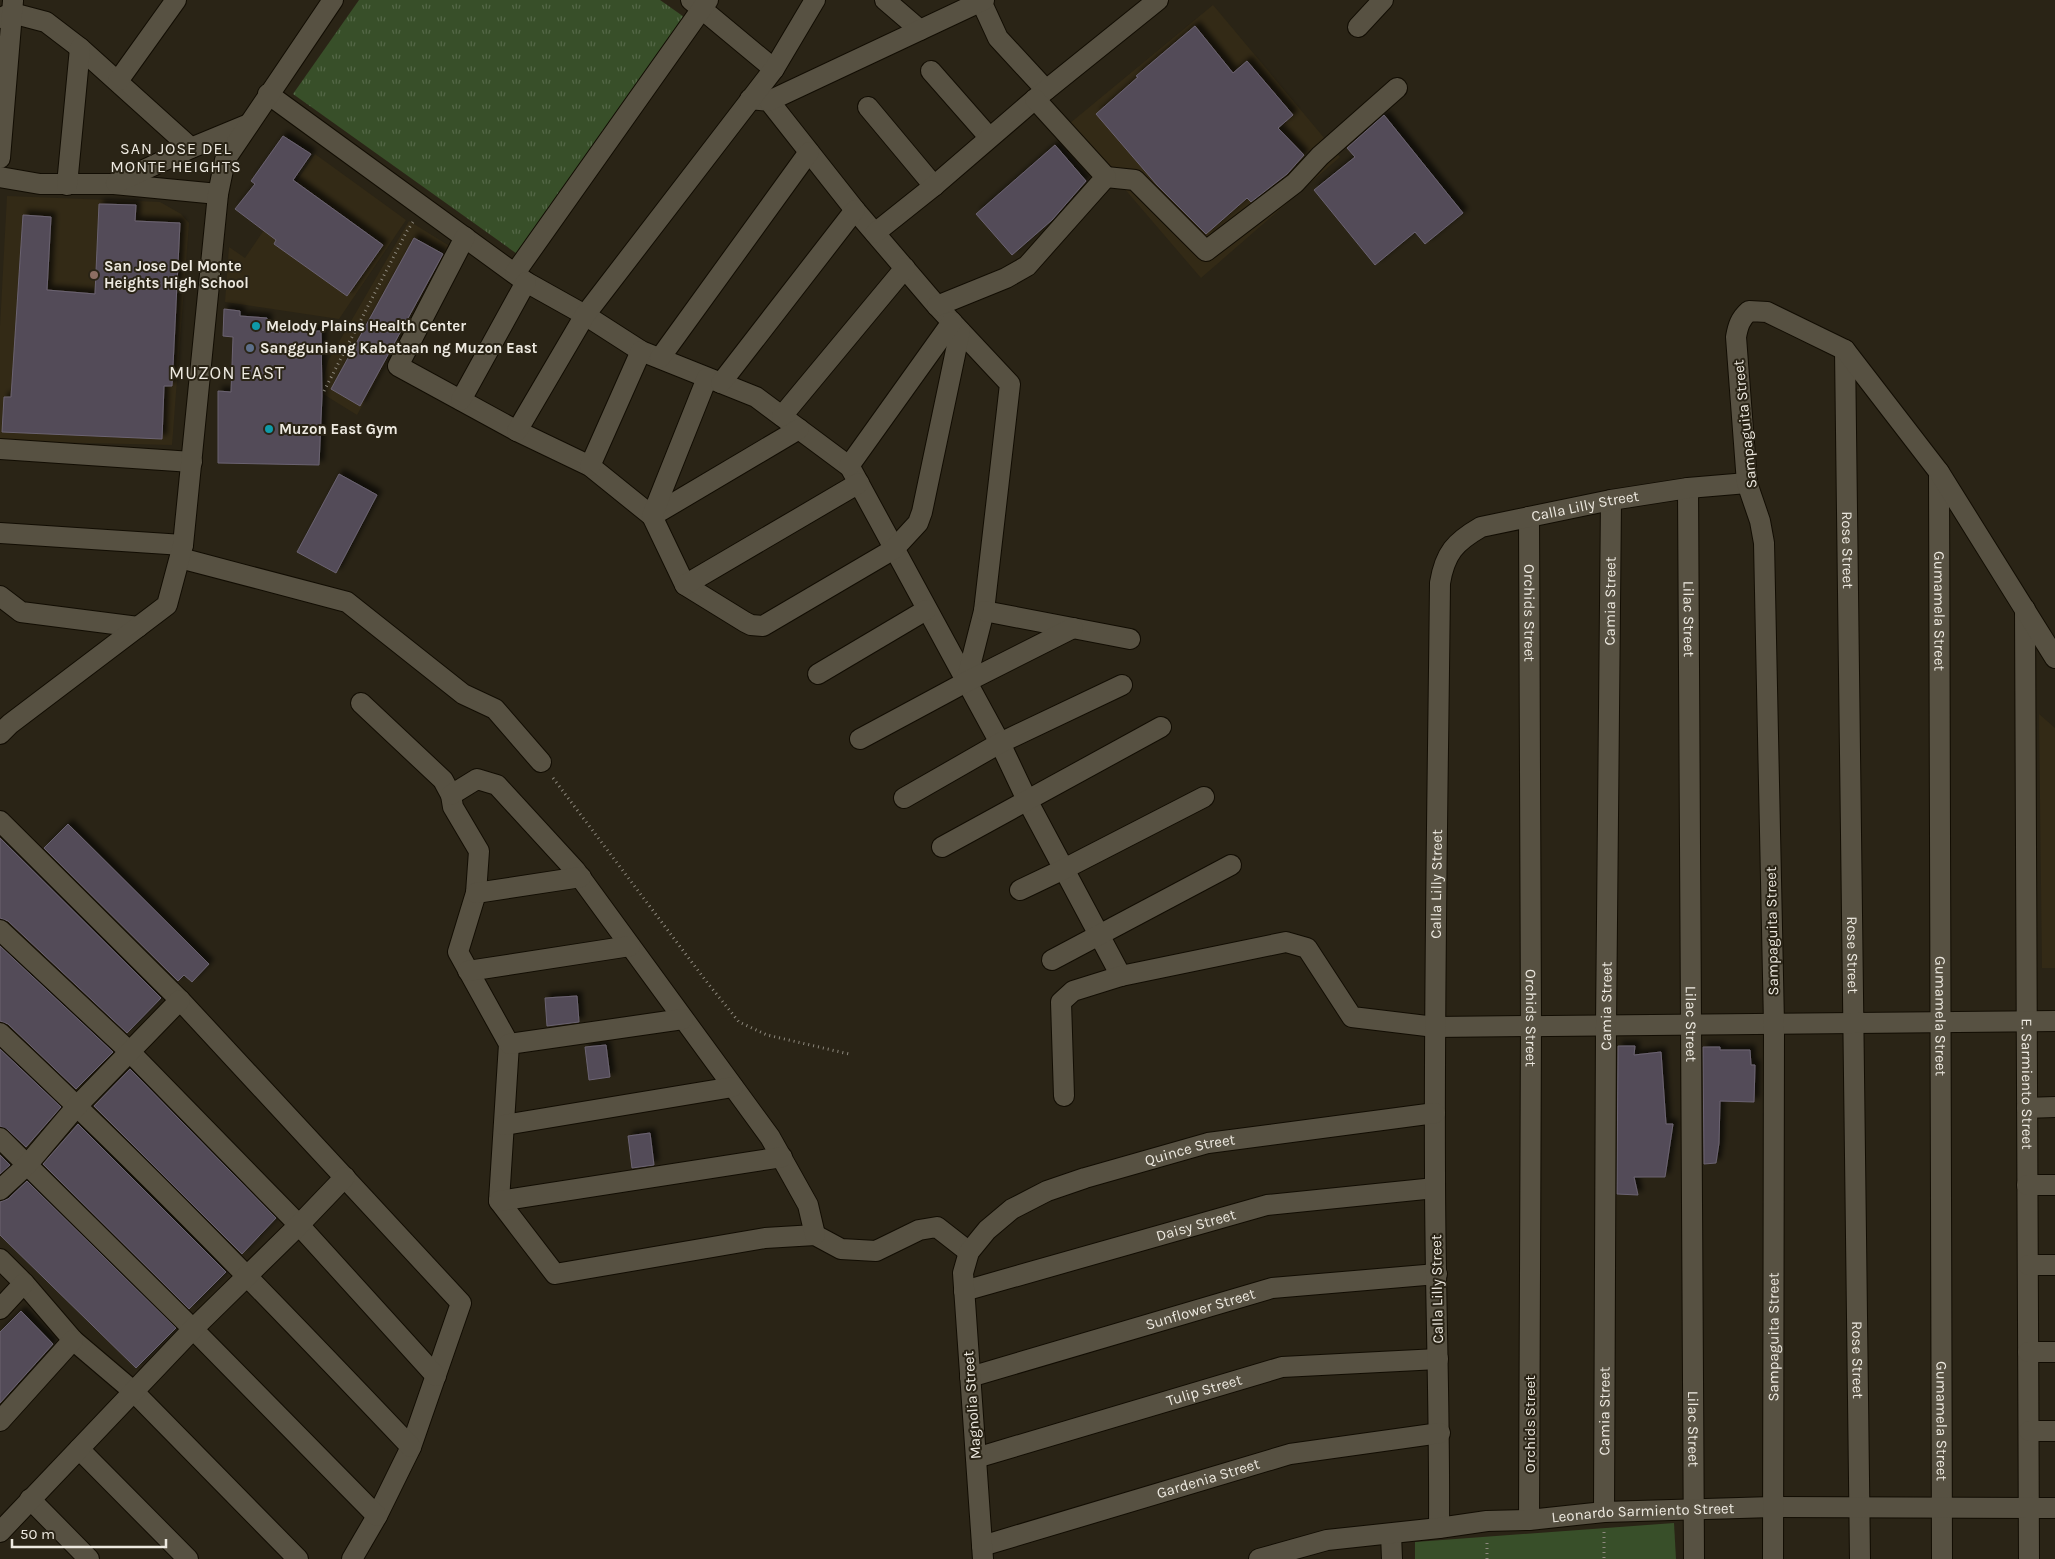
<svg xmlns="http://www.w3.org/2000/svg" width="2055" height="1559" font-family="Karla,sans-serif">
	<defs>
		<pattern id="grass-tufts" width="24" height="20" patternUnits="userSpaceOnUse" patternTransform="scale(1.25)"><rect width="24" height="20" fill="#384f29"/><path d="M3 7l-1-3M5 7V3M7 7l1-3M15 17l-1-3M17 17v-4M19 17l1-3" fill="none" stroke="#556848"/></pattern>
		<filter id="shadow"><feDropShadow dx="4.5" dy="-4.5" stdDeviation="2.5" flood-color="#0009"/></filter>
	</defs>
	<rect width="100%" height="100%" fill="#2a2416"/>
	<path fill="#332a16" d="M1213,5l127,152 -139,121 -132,-154z
		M315,154l91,66 -67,99 -114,-17 4,-55 16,11z
		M7,196l153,6 21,12 8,9 -17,222 -172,-4v-114z
		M409,221l42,26 -94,168 -37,-23 8,-31z
		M2039,714l16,14v240h-13z"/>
	<path fill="url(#grass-tufts)" d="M359,0h301l27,19 -167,237 -227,-162z"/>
	<path fill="#384f29" d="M1674,1523l2,36h-261v-17z"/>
	<path fill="#534b59" stroke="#6b6371" filter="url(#shadow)" d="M1195,26l38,47 14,-12 46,54 -15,13 26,27 -17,19 -36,28 -4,-4 -41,36 -49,-49 -61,-71 42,-37 -2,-1z
		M1384,115l79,98 -38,31 -10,-12 -40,33 -61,-75 41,-33 -8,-9z
		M283,136l28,18 -18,26 90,65 -36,51 -73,-52 2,-4 -41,-31 20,-25 -4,-3z
		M1055,145l31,36 -34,39 -40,35 -36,-41z
		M99,204l37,1 -1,16 45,2 -8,163h-8l-2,53 -160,-7 2,-35h7l12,-182 28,2 -4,73 48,4z
		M414,238l29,16 -83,152 -29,-17z
		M224,309l16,2v5l27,2v14l54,-1 1,65 -3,69 -101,-2v-72l13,1 2,-55 -10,-1z
		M339,474l38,21 -41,78 -39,-21z
		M68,824l141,140 -17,18 -8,-7 -6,6 -134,-133z
		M0,838l161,160 -34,35 -119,-112 -8,-3z
		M0,946l113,106 -37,37 -68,-65 -8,-3z
		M577,996l2,26 -32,4 -2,-28z
		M606,1045l4,32 -21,3 -4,-33z
		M1618,1046h17l-1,9 27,-3 5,72h7l-8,53h-31l4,18 -21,-1z
		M1703,1047h17v3h30l1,15h4l-1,37 -34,-1 -1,42 -3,20 -12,1z
		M0,1049l61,58 -35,40 -18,-17 -8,-4z
		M130,1069l146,149 -34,36 -148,-148z
		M78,1124l148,148 -37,37 -146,-145z
		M650,1133l4,32 -22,3 -4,-32z
		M0,1155l10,10 -10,9z
		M27,1181l149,147 -40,40 -136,-133v-33l8,-3z
		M21,1311l32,33 -53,59v-71z"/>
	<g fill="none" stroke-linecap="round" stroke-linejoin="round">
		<defs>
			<g id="minor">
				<path d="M691,0l83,69"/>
				<path d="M885,0l35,30"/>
				<path d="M981,1l17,37 48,52"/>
				<path d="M0,18l12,-5 34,9 34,26 111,100"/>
				<path d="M1358,27l25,-27"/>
				<path d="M931,71l58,66"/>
				<path d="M118,81l58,-81"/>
				<path d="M268,94l258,188 59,33 56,36 115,46 94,70 150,276 27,57 94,176"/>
				<path d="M750,99l19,2 86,109 82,96 73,78 -26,227 -18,71"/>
				<path d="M769,101l215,-101"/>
				<path d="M868,107l66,79"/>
				<path d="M0,158l13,-157"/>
				<path d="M0,177l40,7h74l104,10"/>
				<path d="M1106,177l29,3 71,71 89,-68 25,-27 77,-68"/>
				<path d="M116,183l75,-35 58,-24"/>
				<path d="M67,185l13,-137"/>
				<path d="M875,233l59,-47 101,-87 123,-99"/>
				<path d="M465,237l-67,129 119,65 73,35 62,50 147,-87"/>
				<path d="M515,273l193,-273"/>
				<path d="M937,306l69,-28 21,-12 79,-89 -71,-78"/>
				<path id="s1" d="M1845,350l15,1209"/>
				<path d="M660,358l149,-206"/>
				<path d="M707,378l-55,138 33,69 60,37 6,3 12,1 131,-77 24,-26 4,-11 38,-181"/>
				<path d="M721,383l134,-173"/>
				<path d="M461,400l65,-118"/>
				<path d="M782,416l123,-148"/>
				<path d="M517,431l68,-116 189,-246 41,-69"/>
				<path d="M0,449l192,13"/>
				<path d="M590,466l51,-115"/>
				<path d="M849,466l103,-144"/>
				<path id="s2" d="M1939,472l3,1087"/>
				<path id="s3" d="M1688,488l6,1071"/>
				<path id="s4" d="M1529,517l2,509 -2,494"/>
				<path d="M0,533l183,12"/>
				<path d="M180,558l167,44 116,92 32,15 46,53"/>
				<path d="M685,585l174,-102"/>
				<path d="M0,596l21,16 117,15"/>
				<path id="s5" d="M2025,609l4,950"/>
				<path d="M984,611l146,28"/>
				<path d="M818,674l108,-64"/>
				<path d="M361,703l82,77 8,15 2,12 26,44 -3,42 -18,59 51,92 -10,157 56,73 210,-36 50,-3 26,14 35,2 43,-21 18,-3 32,25"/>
				<path d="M0,734l10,-10 157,-119 16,-60 35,-351 7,-34 108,-160"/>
				<path d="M860,739l106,-57 107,-54"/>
				<path d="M451,795l26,-16 20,6 78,85 195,267 38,68 7,30"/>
				<path d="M904,798l96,-55 122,-58"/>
				<path d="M0,821l180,179 281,303 -50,144 -34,69 -25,43"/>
				<path d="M942,847l219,-120"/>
				<path d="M1020,890l44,-21 140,-72"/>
				<path d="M476,893l105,-16"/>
				<path d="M0,930l129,121 170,174 137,151"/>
				<path d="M1052,960l179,-95"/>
				<path d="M468,971l162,-25"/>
				<path d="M0,1033c142,133 277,273 411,414"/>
				<path d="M509,1044l174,-25"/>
				<path d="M1064,1096l-3,-94 12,-11 48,-15 165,-34 21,6 45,69 83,10 620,-6"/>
				<path d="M2027,1108l28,-1"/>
				<path d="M504,1125l229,-38"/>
				<path d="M0,1138l193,191 184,187"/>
				<path d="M2027,1185h28"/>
				<path d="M0,1190l27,-25 50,-59 103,-106"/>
				<path d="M499,1201l283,-44"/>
				<path d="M0,1259l24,24 49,57 60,51 165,168"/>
				<path d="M2028,1265h27"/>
				<path id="s6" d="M964,1291l303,-86 168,-17"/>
				<path d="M0,1309l24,-26"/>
				<path d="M2028,1352h27"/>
				<path id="s7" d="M970,1377l302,-89 165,-14"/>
				<path d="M0,1421l73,-81"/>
				<path d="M2029,1431h26"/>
				<path d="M79,1449l109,110"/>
				<path id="s8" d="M976,1458l306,-91 156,-8"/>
				<path d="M30,1499l59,60"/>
				<path id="s9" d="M1604,1512l2,-486 5,-526"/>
				<path id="s10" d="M1439,1528c1,-118 -4,-237 -4,-356 -1,-196 3,-393 5,-589 5,-30 15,-41 41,-56l130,-27 77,-12 59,-5"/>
				<path d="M0,1532l193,-203 106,-104 46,-48"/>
				<path d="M1391,1534l1,25"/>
				<path id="s11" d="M982,1546l308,-92 150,-21"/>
				<path id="s12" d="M983,1559l-20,-286 6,-21 18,-22 25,-21 35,-18 38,-13 123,-35 227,-30"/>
				<path id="s13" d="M1259,1559l68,-19 112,-12 48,-7 42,-1 75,-8 169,-5 282,1"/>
				<path id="s14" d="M1773,1559l1,-535 -10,-481 -4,-22 -13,-38 -11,-146c2,-11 4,-18 13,-26l18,1 78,38 94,122 116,186"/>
			</g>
		</defs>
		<use href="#minor" stroke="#120d03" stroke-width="22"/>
		<path stroke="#8e897e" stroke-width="3" stroke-dasharray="1 4" stroke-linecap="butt" d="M324,391l83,-160 6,-9
			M553,778l153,203 33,41 28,13 82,19
			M1604,1532v27
			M1487,1559v-19"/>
		<use href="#minor" stroke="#575142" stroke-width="20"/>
	</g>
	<circle fill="#8d6e63" stroke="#2a2416" stroke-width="2" cx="94" cy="275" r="5"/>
	<g fill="#0f9aa8" stroke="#2a2416" stroke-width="2">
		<circle cx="256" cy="326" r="5"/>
		<circle cx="269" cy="429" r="5"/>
	</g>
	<circle fill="#5c6f8a" stroke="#2a2416" stroke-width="2" cx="250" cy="348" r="5"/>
	<g text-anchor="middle" stroke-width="4" stroke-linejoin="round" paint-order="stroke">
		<g font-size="15" font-weight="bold" fill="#ede9e0" stroke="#2a2416" text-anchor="start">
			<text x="104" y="271">San Jose Del Monte<tspan x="104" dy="17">Heights High School</tspan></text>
			<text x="266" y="331">Melody Plains Health Center</text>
			<text x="260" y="353">Sangguniang Kabataan ng Muzon East</text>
			<text x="279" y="434">Muzon East Gym</text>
		</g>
		<g font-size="15" fill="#ede9e0" stroke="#2a2416">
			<text transform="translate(1745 424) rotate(-96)" y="5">Sampaguita Street</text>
			<text dy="5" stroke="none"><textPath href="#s10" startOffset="1124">Calla Lilly Street</textPath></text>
			<text dy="5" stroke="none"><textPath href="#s1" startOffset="200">Rose Street</textPath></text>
			<text dy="5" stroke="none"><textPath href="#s9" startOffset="911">Camia Street</textPath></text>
			<text dy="5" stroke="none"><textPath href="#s2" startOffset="139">Gumamela Street</textPath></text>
			<text dy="5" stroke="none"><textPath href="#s4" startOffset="96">Orchids Street</textPath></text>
			<text dy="5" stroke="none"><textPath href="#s3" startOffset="131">Lilac Street</textPath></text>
			<text dy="5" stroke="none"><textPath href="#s10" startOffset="644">Calla Lilly Street</textPath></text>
			<text transform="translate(1772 931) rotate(-91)" y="5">Sampaguita Street</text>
			<text dy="5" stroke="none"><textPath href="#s1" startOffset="605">Rose Street</textPath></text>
			<text dy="5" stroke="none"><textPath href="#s9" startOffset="506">Camia Street</textPath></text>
			<text dy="5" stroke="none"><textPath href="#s2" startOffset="544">Gumamela Street</textPath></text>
			<text dy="5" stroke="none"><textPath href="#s4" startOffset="501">Orchids Street</textPath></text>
			<text dy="5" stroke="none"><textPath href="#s3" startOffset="536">Lilac Street</textPath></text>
			<text dy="5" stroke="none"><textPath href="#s5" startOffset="475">E. Sarmiento Street</textPath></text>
			<text dy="5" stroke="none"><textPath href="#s12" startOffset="558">Quince Street</textPath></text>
			<text dy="5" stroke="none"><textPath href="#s6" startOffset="241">Daisy Street</textPath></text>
			<text transform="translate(1437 1289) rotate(-91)" y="5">Calla Lilly Street</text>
			<text dy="5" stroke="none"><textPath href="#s7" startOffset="240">Sunflower Street</textPath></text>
			<text dy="5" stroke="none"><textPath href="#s14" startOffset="222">Sampaguita Street</textPath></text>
			<text dy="5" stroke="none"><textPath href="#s1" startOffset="1010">Rose Street</textPath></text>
			<text dy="5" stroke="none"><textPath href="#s8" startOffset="238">Tulip Street</textPath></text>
			<text transform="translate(972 1405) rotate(-94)" y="5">Magnolia Street</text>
			<text dy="5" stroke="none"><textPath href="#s9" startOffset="101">Camia Street</textPath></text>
			<text dy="5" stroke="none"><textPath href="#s2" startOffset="949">Gumamela Street</textPath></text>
			<text transform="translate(1530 1424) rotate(-90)" y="5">Orchids Street</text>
			<text dy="5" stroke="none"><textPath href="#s3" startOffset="941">Lilac Street</textPath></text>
			<text dy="5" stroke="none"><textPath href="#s11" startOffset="236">Gardenia Street</textPath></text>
			<text dy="5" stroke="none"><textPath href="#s13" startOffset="388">Leonardo Sarmiento Street</textPath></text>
		</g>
		<g font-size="16" letter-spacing="1" fill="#ede9e0" stroke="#2a2416">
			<text x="176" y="154">SAN JOSE DEL<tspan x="176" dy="18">MONTE HEIGHTS</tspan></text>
		</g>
		<g font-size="18" letter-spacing="1" fill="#ede9e0" stroke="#2a2416">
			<text x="227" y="379">MUZON EAST</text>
		</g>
	</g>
	<path d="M12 1539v8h154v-8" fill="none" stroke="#ede9e0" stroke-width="2.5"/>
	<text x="20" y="1539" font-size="15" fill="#ede9e0" stroke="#2a2416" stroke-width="4" paint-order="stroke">50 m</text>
</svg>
